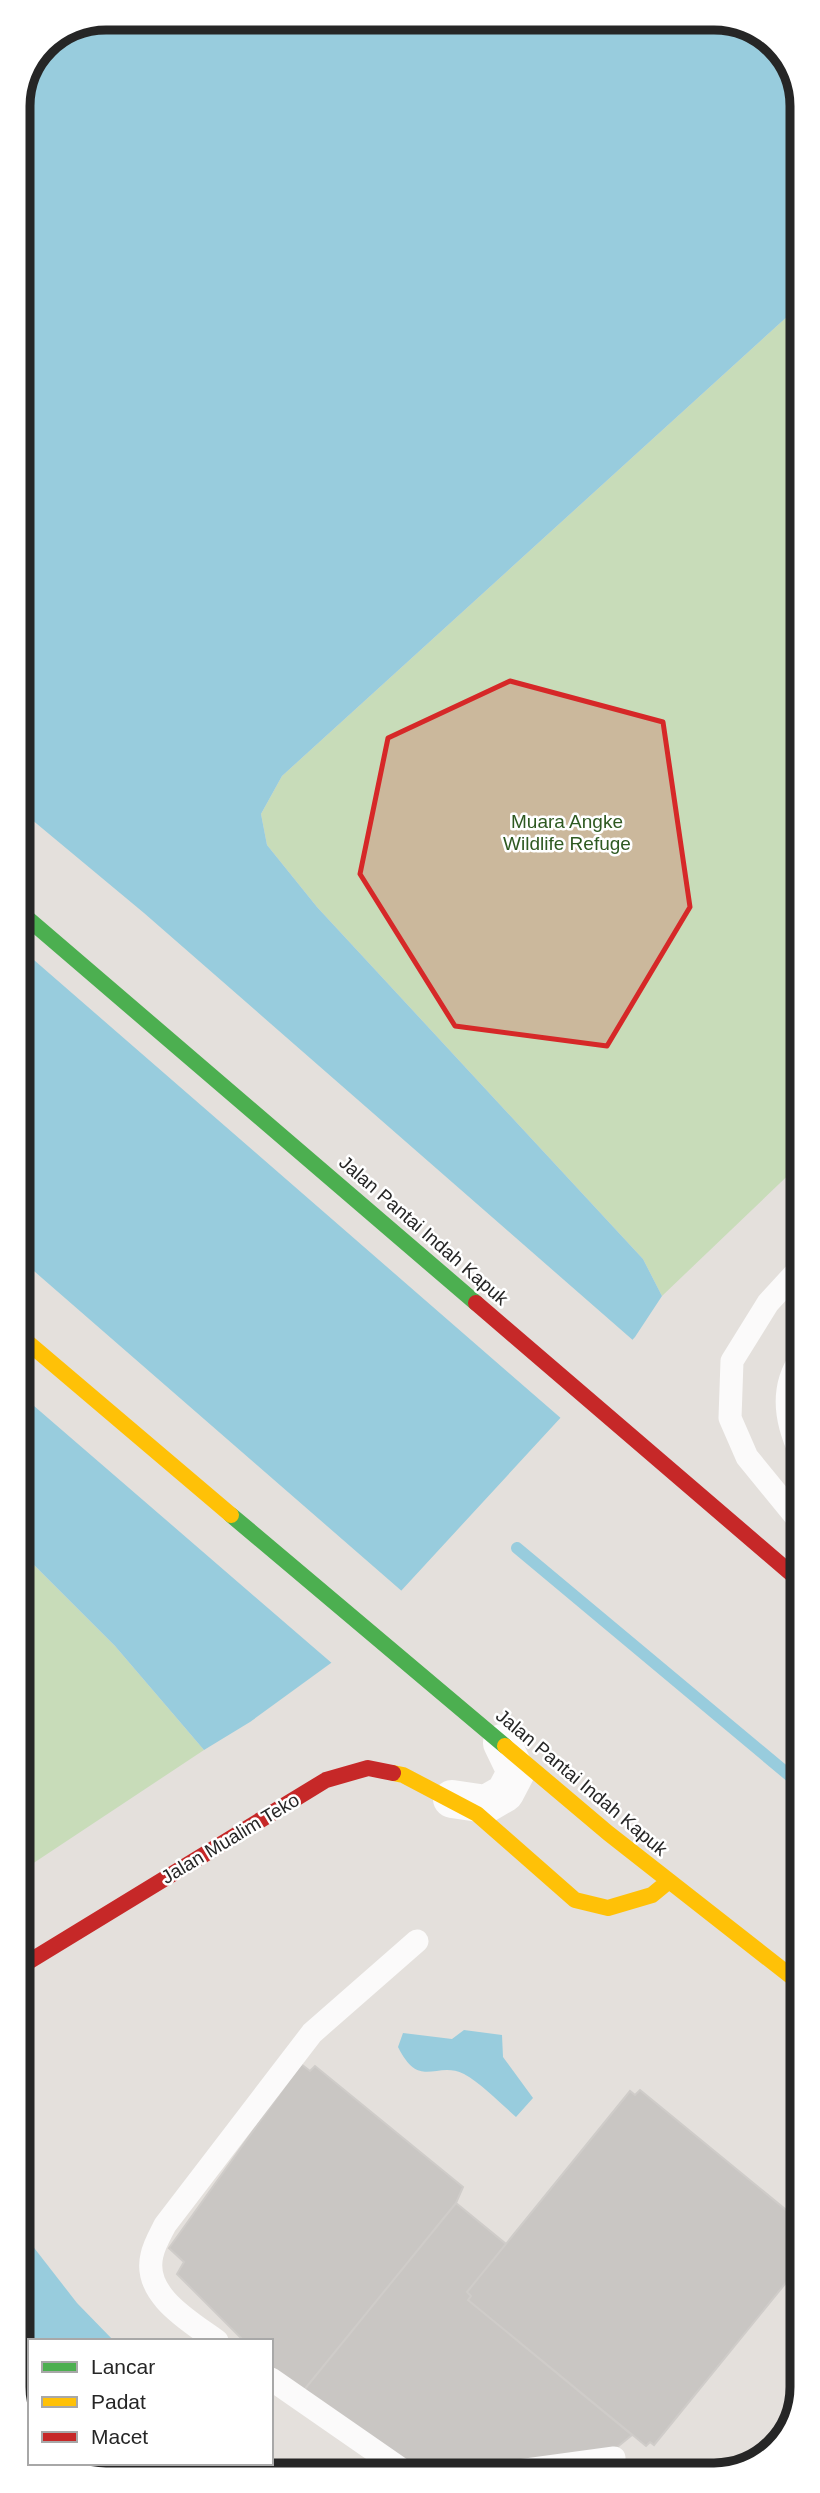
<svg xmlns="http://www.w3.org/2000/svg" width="820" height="2493" font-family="Arial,sans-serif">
	<rect width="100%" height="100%" fill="#e4e0dc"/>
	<path fill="#c8dcb9" d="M800,305l1,858 -139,133 -19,-37 -326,-352 -50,-62 -6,-31 21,-38z
		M19,1550l96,96 89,104 -184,122z"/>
	<path fill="#98ccdd" d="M106,18h614l52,21 28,44v222l-518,471 -21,38 6,31 50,62 326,352 19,37 -27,41 -293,318 -92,67 -46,28 -89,-104 -96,-96 -1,-1450 26,-57z
		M464,2030l38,5 1,22 30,41 -17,19c-16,-14 -34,-33 -52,-43 -28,-14 -44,17 -66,-27l5,-14 49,6z
		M28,2240l49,63 37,38h-84v6l-10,-15v-86z
		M101,2463h132l10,12h-135z"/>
	<path fill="#e4e0dc" d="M19,809l125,104 491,429 -72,78 -544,-473z
		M19,1258l385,335 -59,64 -11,8 -315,-272z"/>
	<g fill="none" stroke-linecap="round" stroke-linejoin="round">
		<path stroke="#98ccdd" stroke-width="12" d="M517,1548l285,238"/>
	</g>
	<path fill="#c9c6c3" stroke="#cfccc9" stroke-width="2" d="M301,2064l9,7 5,-5 148,121 -7,16 -152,187 -33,-22v-27h-27l-67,-67 7,-12 -15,-14z
		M640,2090l162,133v40l-148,182 -4,-3 -4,4 -178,-146 3,-4 -4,-4 163,-201 5,4z
		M456,2203l50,41 -39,48 4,4 -3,4 164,135 -16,13 -202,26 -110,-84z"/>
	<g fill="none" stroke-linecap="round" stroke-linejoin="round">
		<path stroke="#fbfafa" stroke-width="23" d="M801,1267l-33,36 -36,58 -2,57 17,39 54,66
			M801,1358c-21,30 -15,65 0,96
			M217,2341c-26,-19 -75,-46 -65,-86 2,-10 8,-20 13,-30l147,-192 105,-92
			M271,2379l137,95
			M495,2474l119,-16"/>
		<path stroke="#fbfafa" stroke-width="38" d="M452,1799l34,5 19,-11 11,-21 -14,-29"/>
		<path stroke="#4caf50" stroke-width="16" d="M19,911l457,392
			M231,1515l274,231"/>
		<path stroke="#ffc107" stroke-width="16" d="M19,1335l212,180
			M505,1746l103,87 194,152
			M393,1773l10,2 74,39 98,86 33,8 44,-13 17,-14"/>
		<path stroke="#c62828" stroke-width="16" d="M476,1303l325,279
			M20,1967l306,-187 42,-12 25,5"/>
	</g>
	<path fill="#d62828" fill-opacity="0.2" stroke="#d62828" stroke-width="5" stroke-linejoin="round" d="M510,681l153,41 27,185 -83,139 -152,-20 -95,-152 28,-136z"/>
	<g text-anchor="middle" stroke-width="5" stroke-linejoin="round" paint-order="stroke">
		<g font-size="19" fill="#2e5921" stroke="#fff">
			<text x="567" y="828">Muara Angke<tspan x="567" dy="22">Wildlife Refuge</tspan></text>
		</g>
		<g font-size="19" fill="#262626" stroke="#fff">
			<text transform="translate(424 1230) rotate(41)" y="7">Jalan Pantai Indah Kapuk</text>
			<text transform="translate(582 1782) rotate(40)" y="7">Jalan Pantai Indah Kapuk</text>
			<text transform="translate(230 1838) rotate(-31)" y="7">Jalan Mualim Teko</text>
		</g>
	</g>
	<path d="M0 0H820V2493H0ZM106 30H714A76 76 0 0 1 790 106V2387A76 76 0 0 1 714 2463H106A76 76 0 0 1 30 2387V106A76 76 0 0 1 106 30Z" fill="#fff" fill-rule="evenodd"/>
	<path fill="none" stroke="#262626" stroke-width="9" d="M106 30H714A76 76 0 0 1 790 106V2387A76 76 0 0 1 714 2463H106A76 76 0 0 1 30 2387V106A76 76 0 0 1 106 30Z"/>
	<rect x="28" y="2339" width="245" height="126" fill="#ffffff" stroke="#a8a8a8" stroke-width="2"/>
	<rect x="42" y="2362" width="35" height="10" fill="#4caf50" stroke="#a8a8a8" stroke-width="2"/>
	<text x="91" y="2374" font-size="21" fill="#262626">Lancar</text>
	<rect x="42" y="2397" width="35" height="10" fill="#ffc107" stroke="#a8a8a8" stroke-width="2"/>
	<text x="91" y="2409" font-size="21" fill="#262626">Padat</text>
	<rect x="42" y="2432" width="35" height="10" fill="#c62828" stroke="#a8a8a8" stroke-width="2"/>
	<text x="91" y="2444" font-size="21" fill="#262626">Macet</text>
</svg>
